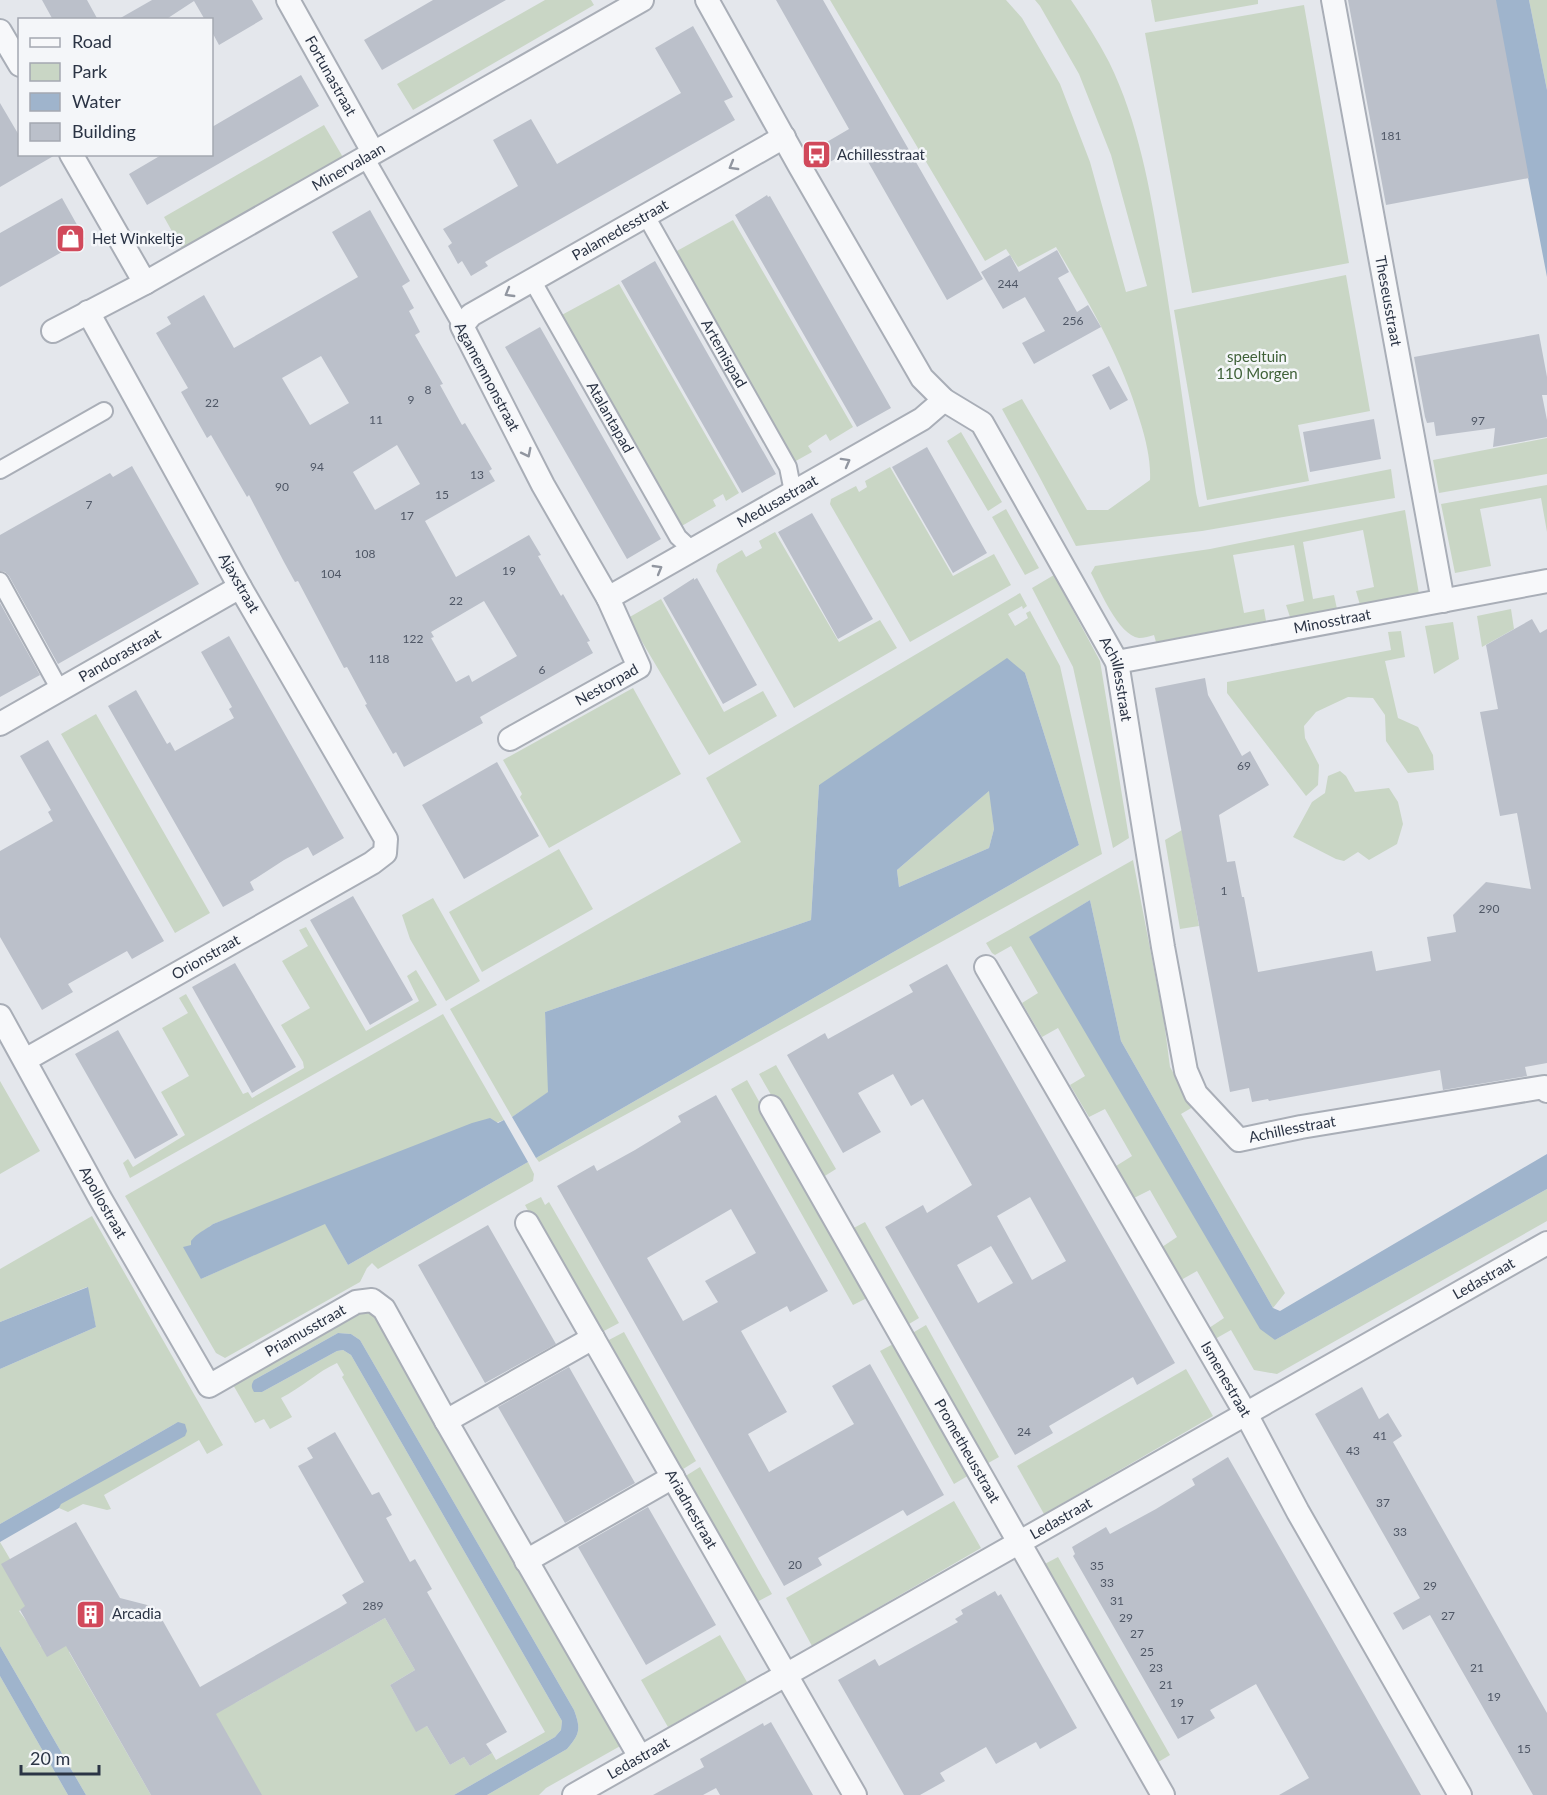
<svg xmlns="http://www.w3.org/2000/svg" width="1547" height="1795" font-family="Lato,sans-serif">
	<rect width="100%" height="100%" fill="#e4e7ec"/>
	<path fill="#c9d6c5" d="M545,0h46l3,5 -181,105 -16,-26z
		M830,0h176l16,18 38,66 30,78 36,130 21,-6 -36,-131 -32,-81 -39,-68 -5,-6h36c14,20 27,41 38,62 31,63 43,137 54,206 12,75 22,150 33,225l3,14 192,-38 4,29 -193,33 -126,15 -37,-70 -37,-67 20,-10 65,111h21l42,-30c1,-19 -4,-40 -10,-59 -18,-63 -51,-118 -84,-174l-38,20 -12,-18 -21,12z
		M1151,0h107v4l-103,18z
		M1529,0h18v90z
		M1304,5l45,258 -157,30 -47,-260z
		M324,125l20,34 -161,92 -19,-34z
		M733,220l120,207 -23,14 -4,-7 -18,12 4,6 -18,10 -119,-210z
		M1346,275l24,136 -72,14 11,56 -102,19 -33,-190z
		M619,284l120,209 -13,8 -3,-7 -10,6 3,6 -36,21 -122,-210z
		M961,432l41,70 -14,9 -41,-70z
		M1547,438v36l-108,19 -6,-33z
		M890,467l63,109 41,-22 17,31 -101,57 -80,-138 1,-5 25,-13 3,6 8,-5 -2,-6z
		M1547,485v47l-6,-34 -61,11 11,57 -36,7 -14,-69z
		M1006,509l33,59 -14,7 -33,-58z
		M1405,510l14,84 -59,11 -4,-14 18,-4 -11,-57 -60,12 10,57 21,-4 3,14 -47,8 -4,-12 18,-4 -10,-56 -61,10 11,58 20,-4 2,12 -110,21 -2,-7c-4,1 -10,3 -15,3 -21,-3 -39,-48 -48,-65l4,-7 115,-17z
		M775,532l64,110 41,-22 17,28 -103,60 -78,-137 2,-7 24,-14 4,7 16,-9 -3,-7z
		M1054,575l46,86 29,177 -16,10 -40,-181 -41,-79z
		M1020,593l7,13 -4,3 -1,-3 -14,8 7,12 13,-8 -2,-5 4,-2 30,55 42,188 -563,308 -3,-4 543,-313 -54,-172 -206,112 -8,135 -266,92 4,80 -37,25 -62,-108 291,-167 -35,-64z
		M661,599l63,113 39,-21 14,25 -68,39 -81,-137z
		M1511,609l3,20 -32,18 -5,-31z
		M1453,622l6,37 -25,15 -9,-48z
		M1401,631l4,26 -20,4 13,57 20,9 15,28 1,15 -26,3 -22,-32 -1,-26 -12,-17 -25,-1 -32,15 -12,14 1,12 14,27 -1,20 -12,11 -79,-103v-11l164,-32 -3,-18z
		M633,688l48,86 -132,74 -29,-51 2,-3 -19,-34z
		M96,714l114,199 -35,20 -114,-199z
		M1340,771l6,5 9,16 34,-4 9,14 5,22 -6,20 -28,16 -11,-8 -14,9 -8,-2 -43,-22 19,-35 13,-9 3,-17z
		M990,790l4,39 -5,19 -90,39 -2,-17z
		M1182,830l17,96 -19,3 -15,-89z
		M559,849l34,60 -111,63 -33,-60z
		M1133,860l31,161 6,46 23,40 -12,7 104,179 -12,15 -152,-267 -31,-141 -60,37 245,403 272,-151v32l-270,153 -23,-4 -23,-40 -16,9 -6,-11 15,-10 -27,-47 -16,9 -19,-33 15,-10 -27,-47 -16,8 -18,-32 16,-10 -27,-47 -16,8 -19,-32 15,-9 -27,-48 -16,9 -20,-34 16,-10 -27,-47 -16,9 -3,-2 -6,-10z
		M433,898l47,83 -34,20 -36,-62 -8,-24z
		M306,927l60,104 53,-30 -12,-25 9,-6 21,35 -307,173 -7,-15 5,-4 5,8 52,-32 -24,-43 28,-16 -27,-48 26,-15 -9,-15 7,-4 57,100 5,-2 4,6 52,-30 -1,-6 -22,-37 29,-17 -28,-47 26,-15 -9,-16z
		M443,1014l61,106 -291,104 -11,8 -1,47 124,-56 23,42 180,-103 6,12 -1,7 -155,88 -6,-6 -5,5 -7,14 -135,76 -9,-5 -91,-157z
		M776,1065l60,104 -16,10 -61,-105z
		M747,1080l122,217 -16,8 -122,-216z
		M0,1081l40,70 -40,23z
		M541,1197l4,8 4,-3 70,121 -17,9 -66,-116h-5l-6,-11z
		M92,1216l131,229 -16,9 -8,-14 -95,55 7,14 -4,1 -24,-6 -15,8 -9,-4 1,-4 118,-82 -178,102v-155l96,-42 -9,-40 -87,35v-53z
		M865,1222l54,96 -15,9 -54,-97z
		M356,1312l14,1 9,7 243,425 -76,43 -7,7h-52l80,-46c13,-15 14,-20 7,-39l-214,-370 -9,-6 -13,-1 -84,47 8,12 75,-41 6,-1 8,5 211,366 -1,9 -6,7 -101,58h-201l-39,-84 23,-9 148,-84 30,52 -25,15 26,46 11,-5 23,39 14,-8 6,9 22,-13 4,7 49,-28 -203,-355 2,-2 -7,-12c-20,9 -36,25 -56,35l11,19 -22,12 -6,-10 -9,4 -23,-40z
		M926,1325l73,132 -16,9 -74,-131z
		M624,1332l72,129 -16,10 -73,-130z
		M897,1342l74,132 -17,10 -74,-133z
		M1186,1369l27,47 -169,98 -27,-48z
		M700,1467l72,127 -17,9 -71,-126z
		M954,1501l27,47 -169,98 -26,-48z
		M0,1542l10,17 18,46 -9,6 11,15 11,21 34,-19 -6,24 82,143h-65l-86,-149z
		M1058,1557l112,198 -15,9 -114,-198z
		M720,1635l27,47 -79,45 -27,-47z
		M0,1676l68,119h-68z"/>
	<path fill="#9fb4cc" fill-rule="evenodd" d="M1494,0h35l18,90v187z
		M1007,658l18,15 54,172 -543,313 -24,-41 36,-25 -3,-80 266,-92 8,-135zM989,791l5,38 -5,19 -90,39 -2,-17z
		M1090,900l31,141 152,267 7,3 267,-157v35l-272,151 -15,-11 -231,-392z
		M490,1118l8,5 6,-3 24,42 -180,103 -23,-41 -124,55 -18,-32 8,-2v-4c6,-8 14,-11 22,-17l259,-101z
		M88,1287l8,40 -96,42v-47z
		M338,1333l13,1 9,6 214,370c7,19 6,24 -7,39l-80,46h-33l101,-58 6,-7 1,-9 -211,-366 -8,-5 -6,1 -75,41h-8c-3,-5 -3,-7 0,-12z
		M178,1422l7,2 2,7 -2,5 -124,68 -2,4 -59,34v-18z
		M0,1646l86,149h-18l-68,-119z"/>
	<path fill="#bbc0ca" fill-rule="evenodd" d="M42,0h45l11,20h-45z
		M152,0h100l11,19 -44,26 -7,-13v-12h-7l-11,-19 -29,19h-48z
		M433,0h73l-124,70 -18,-30z
		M776,0h47l160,279 -36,21 -88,-154 -42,23 -9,-16 41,-24z
		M1348,0h148l33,178 -143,27z
		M693,26l40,71 -9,4 11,19 -240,136 -10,6 3,4 -17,10 -9,-15 -4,3 -10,-18 4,-3 -9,-14 75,-43 -25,-46 38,-21 26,45 124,-71 -26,-45z
		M301,75l18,31 -172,99 -18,-31 34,-20h49v-27z
		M0,103l20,34v17h37l-57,33z
		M767,195l1,2 2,-1 121,212 -34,19 -122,-212z
		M62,198l23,41 -85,48v-54z
		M370,210l40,71 -8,5 12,22 -5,3 11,21 -5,3 28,49 -3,1 22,40 3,-2 27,46 -3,2 6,10 -70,40 31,56 73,-42 12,20 -3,1 23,40 2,-2 27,47 -3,1 6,11 -113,64 3,6 -79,44 -8,-15 -3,2 -28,-49 2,-1 -20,-37 -3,1 -46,-87 -3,1 -11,-20 -35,-67 -2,2 -36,-62 -4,3 -26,-46 7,-4 -32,-55 15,-9 -4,-7 37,-22 30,53 124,-71 -26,-45zM321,356l28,47 -39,22 -28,-47zM397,445l23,39 -45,26 -22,-38zM484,601l33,55 -45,26 -3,-7 -13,7 -25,-44 3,-1 -3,-5z
		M1057,250l12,22 -11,6 19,34 11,-7 13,22 -67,37 -12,-21 23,-12 -20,-34 -22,12 -22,-37 29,-17 9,17z
		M655,261l121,213 -34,19 -121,-212z
		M540,327l121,212 -34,20 -122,-212z
		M1539,334l8,43v18h-5l5,25v17l-54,10 2,-19 -59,8 -2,-14 -7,1 -2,-6 -11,-60z
		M1109,366l19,34 -18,10 -18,-35z
		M1374,419l7,40 -71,13 -7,-40z
		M927,447l60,106 -34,20 -61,-106z
		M132,466l67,118 -141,80 -49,-88 -4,-4 -5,-1v-36l110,-62 3,4z
		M812,513l61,106 -35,20 -60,-107z
		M694,578v2l3,-2 60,107 -34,19 -60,-106z
		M0,603l40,72 -40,22z
		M1532,619l8,14 7,-4v434l-22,4 2,9 -84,14 -3,-20 -171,31 -1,-2 -16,3 -3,-14 -19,4 -75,-404 50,-10 3,17 34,61 8,-5 19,34 -50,30 8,47 8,-1 7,36h2l14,75 114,-21 4,20 55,-10 -4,-24 29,-5 -3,-17 33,-33 45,7 -14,-76 -17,3 -20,-104 18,-3 -12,-64z
		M229,636l115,202 -31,18 -5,-9 -24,13 -34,22 4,8 -31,17 -115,-201 28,-16 31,54 3,-2 5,9 59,-33 -5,-9 3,-2 -31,-55z
		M48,740l116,201 -32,18 -5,-8 -59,33 5,8 -31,18 -42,-73v-86l53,-30 -5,-9 3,-2 -31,-54z
		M497,762l42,74 -75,43 -42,-74z
		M353,896l60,104 -43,25 -60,-105z
		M235,963l61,104 -44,26 -60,-106z
		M947,964l228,399 -38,22 -4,-8 -84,49 4,7 -38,22 -130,-228 38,-22 4,8 45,-28 -49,-86 -12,7 -18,-32 -35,19 23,39 -38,21 -56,-98 38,-22 3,6 85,-47 -4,-7zM1030,1197l36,64 -34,19 -35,-64zM991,1246l22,37 -35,20 -21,-38z
		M118,1030l60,105 -43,24 -60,-105z
		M716,1095l112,196 -38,21 -3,-6 -46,25 46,81 -39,22 21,38 85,-48 -22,-38 38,-22 74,131 -37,21 -4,-6 -85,48 4,7 -38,21 -227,-400 37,-21 3,6 38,-21 46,-28 -3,-6zM731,1209l25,44 -51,28 13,21 -35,19 -36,-63z
		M488,1225l68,119 -71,39 -67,-118z
		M569,1367l66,116 -70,40 -67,-116z
		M1362,1387l17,32 9,-6 14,23 -9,6 154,271v82h-14l-103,-180 -27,15 -10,-17 27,-15 -105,-184z
		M335,1432l37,63 7,-3 13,23 -6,3 24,44 5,-3 17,30 -5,3 80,140 -21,12 6,9 -22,13 -6,-9 -14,8 -23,-39 -11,6 -26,-47 25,-15 -30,-52 -169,96 46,81h-111l-85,-149 -19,11 -27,-47 5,-4 -24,-42 75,-42 44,76 35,9 45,80 139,-79 8,-5 -5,-8 22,-13 -66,-116 15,-8 -6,-10z
		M1228,1457l99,173 94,165h-142l30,-17 -53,-94 -46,26 5,8 -37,21 -105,-183 2,-2 -3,-7 34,-20 4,7 46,-25 39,-24 -3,-6z
		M648,1507l68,118 -70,40 -68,-118z
		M995,1591l3,5 3,-2 76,134 -37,21 -4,-7 -40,22 -10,-17 -46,26 5,8 -25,14h-16l-66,-115 37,-21 4,7 79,-44 -3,-3 8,-5 -2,-4z
		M771,1722l42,73h-93l-4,-7 -13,7h-50l51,-28 -4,-8 63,-36 1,3z"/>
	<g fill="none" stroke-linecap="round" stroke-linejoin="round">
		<defs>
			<g id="pedestrian">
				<path d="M365,157l97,169"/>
				<path id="s1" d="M646,216l142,251 5,25"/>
				<path id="s2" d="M532,280l146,257 14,13"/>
				<path d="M0,470l104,-59"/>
				<path d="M0,581l60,109"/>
			</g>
			<g id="minor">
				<path id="s3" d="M288,0l85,152"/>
				<path id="s4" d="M707,0l92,165 123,213 22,22 38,23 135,239 46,285 23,124 10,23 43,46 62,-13 243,-40 3,4"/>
				<path id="s5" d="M1333,0l110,601"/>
				<path d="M0,31l20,34"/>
				<path d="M71,154l74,129"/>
				<path id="s6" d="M53,331l92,-48 497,-283"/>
				<path id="s7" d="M608,598l314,-179 22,-19"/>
				<path id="s8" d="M1117,662l430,-81"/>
				<path id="s9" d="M0,724l240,-137"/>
				<path id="s10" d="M510,739l129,-72 -31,-69 -65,-113 -81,-159 9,-11 313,-178"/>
				<path id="s11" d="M986,967l260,447 52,98 162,283"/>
				<path id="s12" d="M0,1016l100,182 109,188 147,-84 16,-2 12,9 62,112 194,336"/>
				<path id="s13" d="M25,1060l347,-197 13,-10 1,-14 -146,-252 -152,-275"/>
				<path id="s14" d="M771,1107l392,688"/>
				<path id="s15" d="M527,1223l328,572"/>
				<path d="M446,1421l147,-83"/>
				<path d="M526,1561l147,-84"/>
				<path id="s16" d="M574,1795l973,-552"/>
			</g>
		</defs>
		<use href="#pedestrian" stroke="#a9aeb7" stroke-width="20"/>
		<use href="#minor" stroke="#a9aeb7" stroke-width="26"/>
		<use href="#pedestrian" stroke="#f7f8fa" stroke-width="16"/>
		<use href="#minor" stroke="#f7f8fa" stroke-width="22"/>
	</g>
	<defs><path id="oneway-chevron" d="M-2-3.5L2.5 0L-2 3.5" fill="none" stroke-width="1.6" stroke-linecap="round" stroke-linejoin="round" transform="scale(1.5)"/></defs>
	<g stroke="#9196a0">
		<use href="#oneway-chevron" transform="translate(733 166) rotate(150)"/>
		<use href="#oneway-chevron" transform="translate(509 293) rotate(150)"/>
		<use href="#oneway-chevron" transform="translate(527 453) rotate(63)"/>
		<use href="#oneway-chevron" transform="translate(846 462) rotate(-29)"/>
		<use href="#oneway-chevron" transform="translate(658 569) rotate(-30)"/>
	</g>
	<defs>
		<symbol id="bus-square" viewBox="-11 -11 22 22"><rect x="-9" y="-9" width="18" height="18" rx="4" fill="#d1495b" stroke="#f4f6f9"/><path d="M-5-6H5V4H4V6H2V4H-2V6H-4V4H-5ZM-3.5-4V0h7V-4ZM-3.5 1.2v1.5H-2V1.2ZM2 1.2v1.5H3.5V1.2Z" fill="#fff"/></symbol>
		<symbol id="shop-square" viewBox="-11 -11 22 22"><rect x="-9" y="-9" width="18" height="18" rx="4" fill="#d1495b" stroke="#f4f6f9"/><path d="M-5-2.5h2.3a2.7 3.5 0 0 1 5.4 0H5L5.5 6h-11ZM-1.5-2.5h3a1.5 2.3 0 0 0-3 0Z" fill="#fff"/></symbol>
		<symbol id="building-square" viewBox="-11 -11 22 22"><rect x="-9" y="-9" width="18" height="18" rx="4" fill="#d1495b" stroke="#f4f6f9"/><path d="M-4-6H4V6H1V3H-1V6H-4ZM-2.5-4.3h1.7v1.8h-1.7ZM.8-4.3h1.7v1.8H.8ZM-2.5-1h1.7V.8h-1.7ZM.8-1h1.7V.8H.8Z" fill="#fff"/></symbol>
	</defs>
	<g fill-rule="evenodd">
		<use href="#bus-square" x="800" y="138" width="33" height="33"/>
		<use href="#shop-square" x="54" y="222" width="33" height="33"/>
		<use href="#building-square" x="74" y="1598" width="33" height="33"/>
	</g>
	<g text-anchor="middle" stroke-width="5" stroke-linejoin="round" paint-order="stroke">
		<g font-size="12" fill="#4f5766">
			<text x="1391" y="140">181</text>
			<text x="1008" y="288">244</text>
			<text x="1073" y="325">256</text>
			<text x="428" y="394">8</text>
			<text x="411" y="404">9</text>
			<text x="212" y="407">22</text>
			<text x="376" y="424">11</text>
			<text x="1478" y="425">97</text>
			<text x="317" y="471">94</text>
			<text x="477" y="479">13</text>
			<text x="282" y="491">90</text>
			<text x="442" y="499">15</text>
			<text x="89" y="509">7</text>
			<text x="407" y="520">17</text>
			<text x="365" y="558">108</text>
			<text x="509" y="575">19</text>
			<text x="331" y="578">104</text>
			<text x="456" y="605">22</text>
			<text x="413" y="643">122</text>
			<text x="379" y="663">118</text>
			<text x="542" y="674">6</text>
			<text x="1244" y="770">69</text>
			<text x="1224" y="895">1</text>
			<text x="1489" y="913">290</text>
			<text x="1024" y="1436">24</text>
			<text x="1380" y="1440">41</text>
			<text x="1353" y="1455">43</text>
			<text x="1383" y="1507">37</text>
			<text x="1400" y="1536">33</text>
			<text x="795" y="1569">20</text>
			<text x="1097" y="1570">35</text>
			<text x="1107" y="1587">33</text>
			<text x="1430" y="1590">29</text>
			<text x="1117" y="1605">31</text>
			<text x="373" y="1610">289</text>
			<text x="1448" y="1620">27</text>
			<text x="1126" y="1622">29</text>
			<text x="1137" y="1638">27</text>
			<text x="1147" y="1656">25</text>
			<text x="1156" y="1672">23</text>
			<text x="1477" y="1672">21</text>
			<text x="1166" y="1689">21</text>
			<text x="1494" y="1701">19</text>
			<text x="1177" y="1707">19</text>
			<text x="1187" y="1724">17</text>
			<text x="1524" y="1753">15</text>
		</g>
		<g font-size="15" fill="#2b3445" stroke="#f4f6f9">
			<text dy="5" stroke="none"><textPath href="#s3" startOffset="87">Fortunastraat</textPath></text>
			<text dy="5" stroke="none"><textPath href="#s6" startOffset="338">Minervalaan</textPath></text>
			<text dy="5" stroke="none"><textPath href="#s10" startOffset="718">Palamedesstraat</textPath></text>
			<text dy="5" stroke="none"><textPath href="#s5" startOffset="306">Theseusstraat</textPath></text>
			<text dy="5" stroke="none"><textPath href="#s1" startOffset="158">Artemispad</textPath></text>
			<text transform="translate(487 377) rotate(62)" y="5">Agamemnonstraat</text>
			<text dy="5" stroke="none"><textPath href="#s2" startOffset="158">Atalantapad</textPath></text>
			<text dy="5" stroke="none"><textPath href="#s7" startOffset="195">Medusastraat</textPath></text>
			<text transform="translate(239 583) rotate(60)" y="5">Ajaxstraat</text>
			<text dy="5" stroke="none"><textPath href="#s8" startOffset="219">Minosstraat</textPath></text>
			<text dy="5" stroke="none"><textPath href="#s9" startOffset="138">Pandorastraat</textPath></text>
			<text dy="5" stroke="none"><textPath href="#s4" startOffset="801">Achillesstraat</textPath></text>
			<text dy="5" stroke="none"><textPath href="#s10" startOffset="111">Nestorpad</textPath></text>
			<text dy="5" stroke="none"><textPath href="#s13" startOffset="208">Orionstraat</textPath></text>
			<text dy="5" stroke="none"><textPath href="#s4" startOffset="1342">Achillesstraat</textPath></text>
			<text dy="5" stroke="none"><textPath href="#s12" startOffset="213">Apollostraat</textPath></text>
			<text dy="5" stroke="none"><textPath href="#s16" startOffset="1046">Ledastraat</textPath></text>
			<text dy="5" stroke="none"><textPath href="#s12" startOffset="536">Priamusstraat</textPath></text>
			<text dy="5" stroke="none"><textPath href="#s11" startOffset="477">Ismenestraat</textPath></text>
			<text dy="5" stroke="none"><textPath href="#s14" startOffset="396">Prometheusstraat</textPath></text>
			<text dy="5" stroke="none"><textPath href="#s15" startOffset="330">Ariadnestraat</textPath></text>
			<text dy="5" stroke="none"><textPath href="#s16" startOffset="560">Ledastraat</textPath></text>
			<text dy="5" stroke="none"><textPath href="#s16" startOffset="74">Ledastraat</textPath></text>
		</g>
		<g font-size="15" fill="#2b3445" stroke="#f4f6f9" text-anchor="start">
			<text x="837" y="160">Achillesstraat</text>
			<text x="92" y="244">Het Winkeltje</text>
			<text x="112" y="1619">Arcadia</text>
		</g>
		<g font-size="15" fill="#3f6138" stroke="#f4f6f9">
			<text x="1257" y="362">speeltuin<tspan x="1257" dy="17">110 Morgen</tspan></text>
		</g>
	</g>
	<rect x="18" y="18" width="195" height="138" fill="#f4f6f9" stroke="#a4a8b1" stroke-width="1.5"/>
	<rect x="30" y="38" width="30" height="9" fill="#f7f8fa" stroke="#a4a8b1" stroke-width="1.5"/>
	<text x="72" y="48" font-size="18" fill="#2b3445">Road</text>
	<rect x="30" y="63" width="30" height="18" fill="#c9d6c5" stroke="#a4a8b1" stroke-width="1.5"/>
	<text x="72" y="78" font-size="18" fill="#2b3445">Park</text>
	<rect x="30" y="93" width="30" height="18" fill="#9fb4cc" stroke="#a4a8b1" stroke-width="1.5"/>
	<text x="72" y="108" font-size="18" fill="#2b3445">Water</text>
	<rect x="30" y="123" width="30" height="18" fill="#bbc0ca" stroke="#a4a8b1" stroke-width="1.5"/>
	<text x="72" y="138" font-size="18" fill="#2b3445">Building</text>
	<path d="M21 1765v9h78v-9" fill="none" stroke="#2b3445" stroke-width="3"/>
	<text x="30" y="1765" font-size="18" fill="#2b3445" stroke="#f4f6f9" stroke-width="4.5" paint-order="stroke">20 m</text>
</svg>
